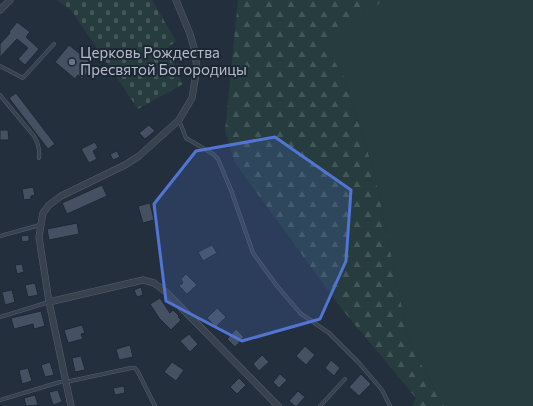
<svg xmlns="http://www.w3.org/2000/svg" width="533" height="406" font-family="Commissioner,sans-serif">
	<defs>
		<pattern id="forest-firs" width="22" height="20" patternUnits="userSpaceOnUse"><rect width="22" height="20" fill="#263c3f"/><path d="M5 1l3.5 6h-7zM16 11l3.5 6h-7z" fill="#435659"/></pattern>
		<pattern id="cemetery-stones" width="16" height="16" patternUnits="userSpaceOnUse"><rect width="16" height="16" fill="#263c3f"/><path d="M2 7V4a2 2 0 0 1 4 0v3zM10 15v-3a2 2 0 0 1 4 0v3z" fill="#435659"/></pattern>
	</defs>
	<rect width="100%" height="100%" fill="#242f3e"/>
	<path fill="#263c3f" d="M384,0h149v406h-89l-35,-64 -35,-170 -30,-95 -21,-33z"/>
	<path fill="url(#forest-firs)" d="M238,0h146l-60,44 20,33 30,95 35,170 35,64h-32l4,-8 -75,-90 -106,-145 -10,-32z"/>
	<path fill="url(#cemetery-stones)" d="M57,0h95l24,41 -9,7 16,36 -45,25 -67,-99z"/>
	<path fill="#455162" stroke="#1f2835" d="M17,22l13,10 -4,5 13,12 -14,16 -7,-6 10,-11 -11,-9 -17,18v-13l10,-11 -1,-1z
		M69,45l21,17 -4,5 4,3 -8,9 -4,-4 -3,4 -20,-17z
		M16,93l39,51 -7,5 -39,-51z
		M149,125l6,6 -10,8 -6,-6z
		M0,130h8l1,10h-9z
		M95,142l3,6 -5,3 4,8 -8,4 -8,-14z
		M117,151l3,6 -7,3 -3,-6z
		M102,185l5,11 -40,18 -5,-11z
		M33,187l2,8 -4,1v3l-7,1 -2,-11z
		M150,203l4,17 -11,3 -5,-17z
		M77,223l2,11 -30,6 -2,-11z
		M29,235v6l-7,1 -1,-6z
		M212,245l5,8 -14,8 -5,-9z
		M22,264l2,8 -7,2 -2,-9z
		M186,274l11,11 -10,9 -8,-8 4,-3 -2,-4z
		M35,283l3,12 -10,2 -3,-12z
		M141,287l2,8 -6,2 -3,-7z
		M12,290l3,12 -10,3 -3,-13z
		M160,298l10,15 3,-3 6,6 -1,1 3,3 -10,10 -12,-12 -9,-14z
		M217,308l9,9 -10,10 -9,-9z
		M41,311l4,15 -11,3 -1,-5 -19,5 -3,-11z
		M82,325l3,8 -4,1 2,5 -15,4 -4,-13z
		M236,329l8,8 -9,10 -8,-8z
		M189,334l9,10 -8,8 -10,-11z
		M130,345l3,12 -14,3 -3,-11z
		M305,346l10,9 -9,10 -10,-9z
		M262,355l7,7 -10,9 -6,-7z
		M81,356l4,14 -10,2 -3,-14z
		M331,360l9,8 -6,8 -9,-8z
		M50,362l4,13 -9,2 -4,-12z
		M172,362l12,8 -8,11 -12,-9z
		M28,368l4,13 -10,3 -3,-14z
		M280,374l7,6 -8,8 -6,-6z
		M361,374l10,10 -12,12 -10,-9z
		M239,378l7,7 -9,9 -7,-7z
		M124,386l1,7 -10,2 -2,-7z
		M58,390l4,12 -9,3 -4,-13z
		M298,391l7,6 -8,9h-2l-6,-5z
		M35,395l3,10 -12,1 -2,-8z"/>
	<g fill="none" stroke-linecap="round" stroke-linejoin="round">
		<defs>
			<path id="lane" d="M0,66l23,12 31,-34
				M0,95l34,41c4,7 6,14 5,22
				M179,120l7,18 27,16 5,5 13,31 22,63 24,33 23,27 29,20 30,30 23,27 8,16
				M0,236l40,-11
				M0,317l49,-15
				M0,400l60,-18h6l65,-14h4l3,4 17,34
				M320,406l25,-27"/>
			<path id="street" d="M0,10l10,-10
				M49,302l94,-22 11,3 12,9 112,114
				M71,406l-22,-104 -10,-65 4,-24 6,-8 12,-9 64,-31 14,-9 40,-36 13,-22 5,-30 -3,-20 -4,-14 -14,-34"/>
		</defs>
		<use href="#lane" stroke="#565f6c" stroke-width="4"/>
		<use href="#street" stroke="#565f6c" stroke-width="7"/>
		<use href="#lane" stroke="#38414e" stroke-width="3"/>
		<use href="#street" stroke="#38414e" stroke-width="6"/>
	</g>
	<path fill="#5274d3" fill-opacity="0.2" stroke="#5274d3" stroke-width="3" stroke-linejoin="round" d="M275,137l76,53 -5,71 -26,58 -78,22 -76,-40 -12,-97 42,-53z"/>
	<circle fill="#6b7280" stroke="#1d2633" stroke-width="1.5" cx="72" cy="62" r="4"/>
	<g text-anchor="middle" stroke-width="4" stroke-linejoin="round" paint-order="stroke">
		<g font-size="15" fill="#b4bcc9" stroke="#1d2633" text-anchor="start">
			<text x="80" y="58">Церковь Рождества<tspan x="80" dy="17">Пресвятой Богородицы</tspan></text>
		</g>
	</g>
</svg>
